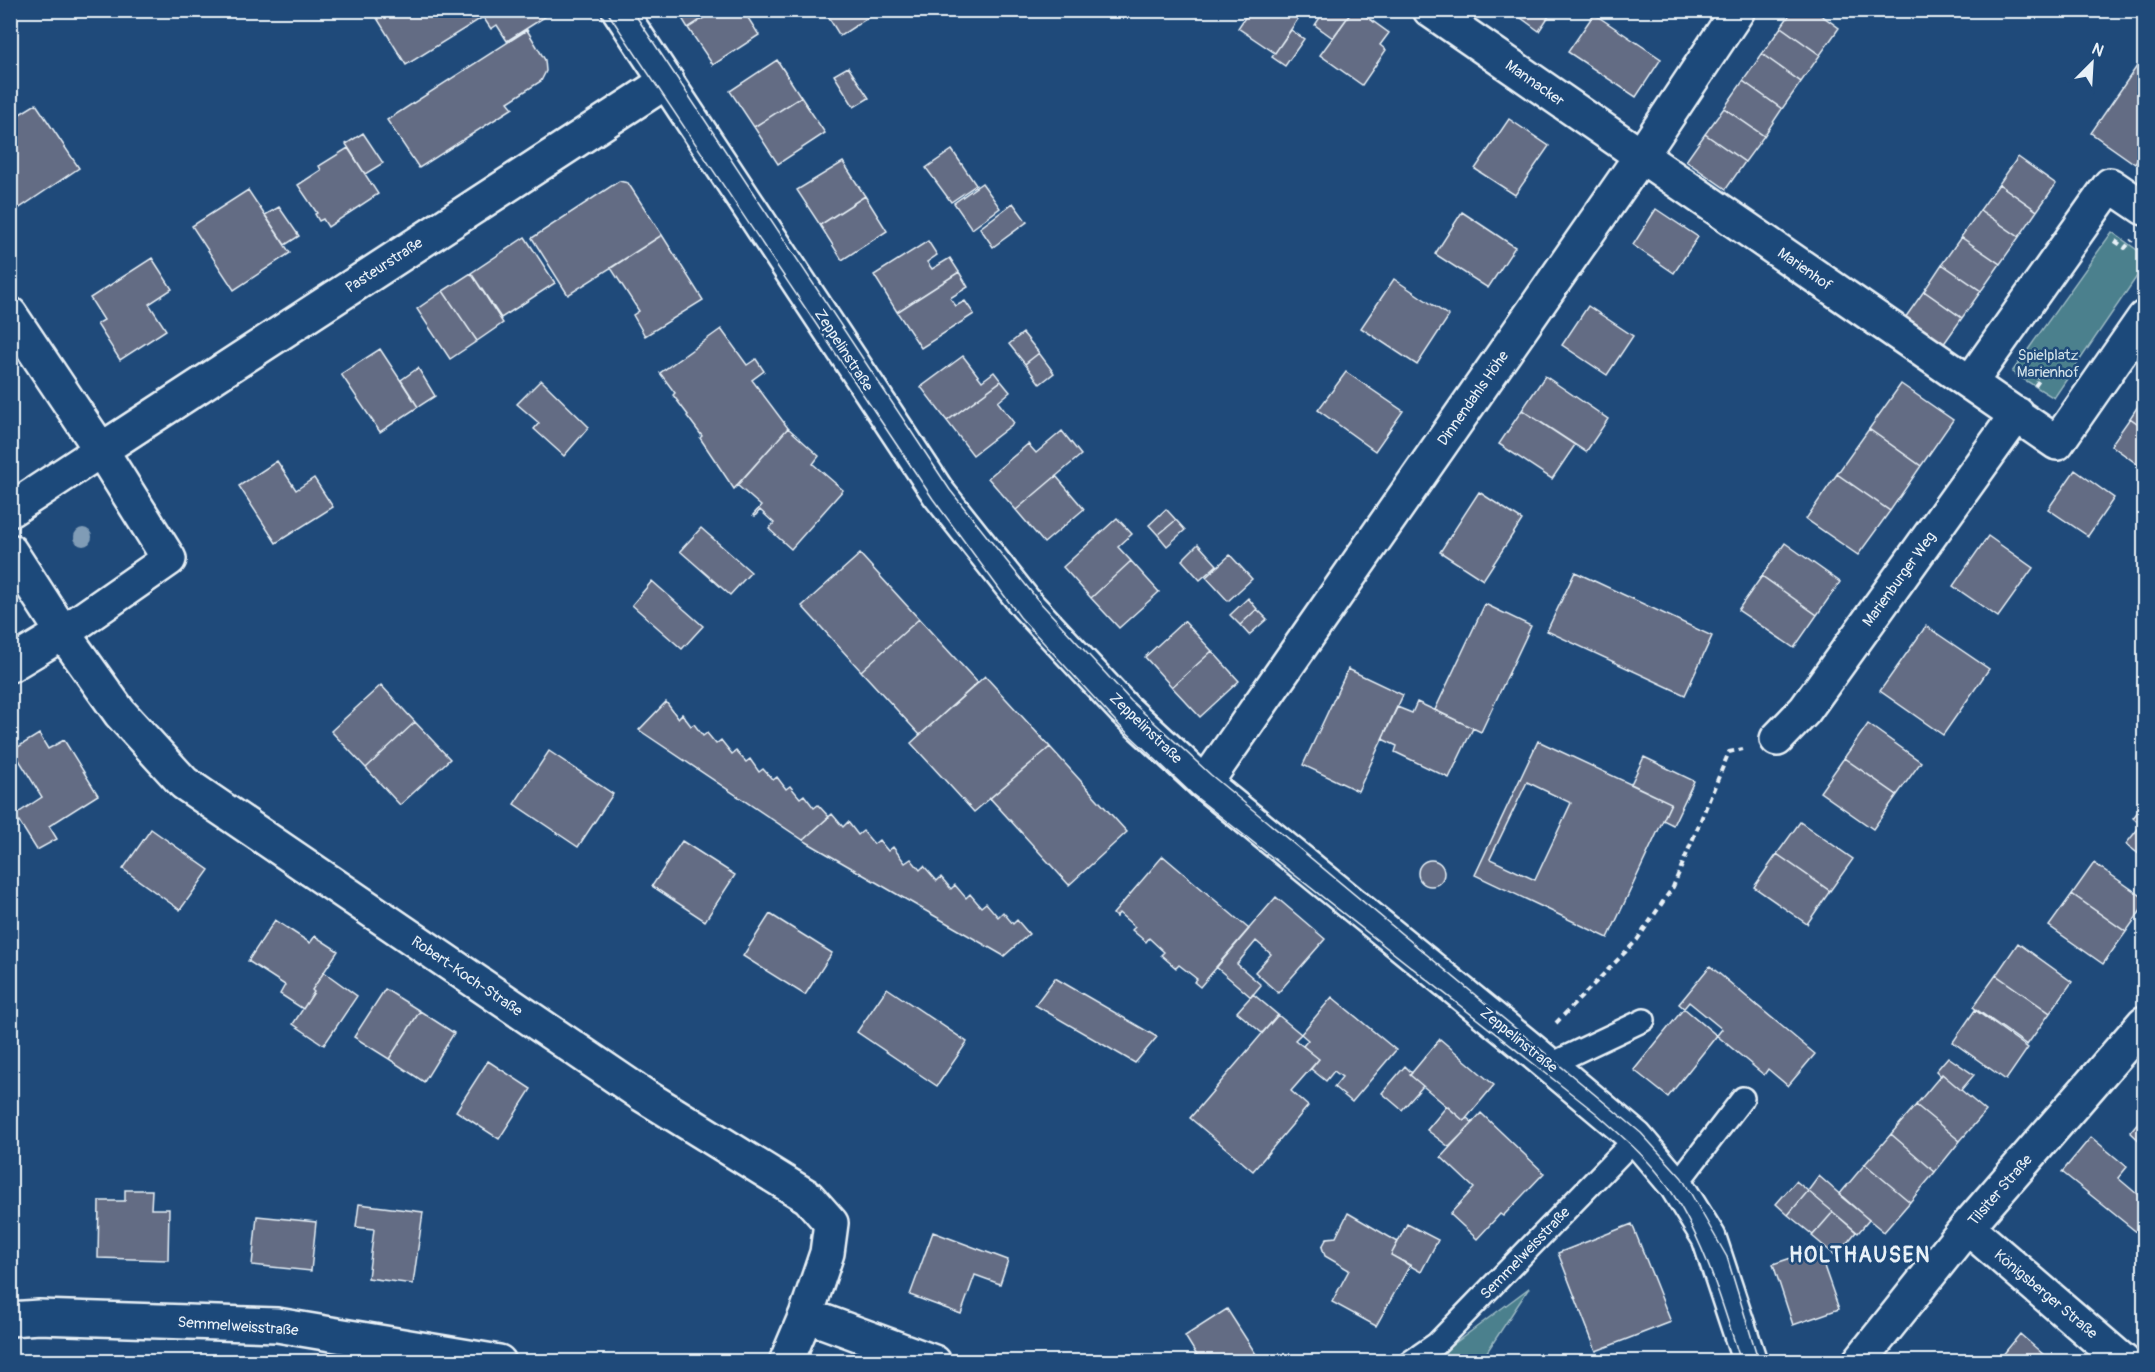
<svg xmlns="http://www.w3.org/2000/svg" width="2155" height="1372" font-family="Pangolin,sans-serif">
	<rect width="100%" height="100%" fill="#1f4a7a"/>
	<filter id="ink" filterUnits="userSpaceOnUse"><feTurbulence type="fractalNoise" baseFrequency=".0167" numOctaves="2"/><feDisplacementMap in="SourceGraphic" scale="12" xChannelSelector="R" yChannelSelector="G"/><feConvolveMatrix kernelMatrix="1 2 1 2 8 2 1 2 1" color-interpolation-filters="sRGB"/></filter>
	<g filter="url(#ink)">
		<path fill="#4b808d" stroke="#9ab8c2" stroke-width="1.5" d="M2112,232l32,23v11l-90,132 -42,-26z
			M1529,1288l-48,73h-50z"/>
		<path fill="#636c84" stroke="#e8f1f8" stroke-width="1.5" fill-rule="evenodd" d="M372,10h181l1,1 -47,30 -10,-16 -6,4 -8,-12 -77,48z
			M677,10h39l-28,18z
			M716,10h27l16,25 -46,30 -25,-37z
			M824,10h40l5,7 -29,19z
			M1250,10h54l-29,43 -37,-25z
			M1325,10h28l-20,28 -18,-13z
			M1353,10h4l32,23 -9,12 6,5 -24,35 -42,-30z
			M1510,10h43l-14,21z
			M1793,10h21l25,18 -19,27 -39,-28z
			M1594,14l67,45 -25,38 -68,-45z
			M1781,27l39,28 -19,27 -39,-28z
			M527,30l18,30 1,11 -5,10 -33,21 5,6 -94,60 -32,-48z
			M1291,30l13,9 -19,27 -13,-9z
			M1762,54l39,28 -19,27 -39,-28z
			M2144,56v94l-9,14 -44,-31z
			M777,60l24,37 -47,30 -24,-36z
			M848,67l21,31 -15,9 -20,-32z
			M1743,81l39,28 -18,27 -40,-28z
			M801,97l24,36 -47,31 -24,-37z
			M36,104l43,64 -67,45 -2,-93z
			M1724,108l40,28 -19,26 -40,-28z
			M1509,119l40,27 -34,49 -40,-26z
			M363,133l20,30 -18,11 -19,-30z
			M1705,134l40,28 -19,27 -40,-28z
			M348,148l30,46 -50,33 -5,-8 -4,2 -4,-7 2,-1 -19,-28 23,-15 -2,-4z
			M952,150l24,35 -25,17 -25,-34z
			M2018,157l38,27 -19,27 -38,-27z
			M843,162l22,34 -45,29 -23,-35z
			M619,181l9,2 34,52 -94,60 -36,-57z
			M982,183l18,25 -28,21 -18,-26z
			M1999,184l38,27 -18,26 -39,-27z
			M248,190l42,63 -56,37 -42,-64z
			M865,196l22,35 -45,29 -22,-35z
			M1013,203l14,19 -34,25 -13,-19z
			M279,207l20,29 -14,9 -20,-30z
			M1656,209l42,28 -24,36 -41,-28z
			M1980,210l39,27 -19,27 -39,-27z
			M1462,212l53,35 -27,41 -53,-34z
			M662,235l41,65 -58,36 -12,-21 6,-4 -28,-43z
			M525,237l30,46 -54,35 -30,-45z
			M1961,237l39,27 -19,27 -39,-27z
			M928,241l9,14 -10,7 5,7 18,-11 9,14 -62,40 -23,-37z
			M152,258l20,31 -23,15 17,26 -46,30 -23,-36 7,-4 -14,-22z
			M1942,264l39,27 -19,27 -38,-27z
			M959,272l9,15 -18,11 6,8 9,-5 9,13 -53,34 -24,-36z
			M471,273l32,50 -26,18 -34,-50z
			M1394,279l55,37 -32,49 -56,-37z
			M443,291l34,50 -27,18 -33,-50z
			M1924,291l38,27 -19,27 -38,-27z
			M1588,306l45,30 -26,39 -45,-30z
			M721,329l26,36 9,-6 8,12 -12,9 36,48 -54,61 -34,-51 2,-2 -15,-20 1,-1 -15,-20 2,-2 -15,-20z
			M1023,333l16,20 -14,11 -16,-20z
			M380,349l38,58 -38,25 -39,-58z
			M1039,353l15,20 -14,11 -15,-20z
			M963,356l19,25 12,-9 7,9 -54,40 -26,-34z
			M418,368l17,28 -17,11 -17,-27z
			M1346,372l57,39 -28,40 -57,-41z
			M1545,376l63,43 -22,33 -64,-42z
			M541,380l48,47 -25,29 -30,-27 5,-6 -22,-19z
			M1001,381l9,11 -12,10 16,21 -41,32 -26,-34z
			M1901,384l52,36 -32,46 -52,-37z
			M2144,397v31l-14,-10z
			M1522,410l53,35 -23,34 -53,-35z
			M2130,418l14,10v41l-33,-24z
			M788,428l31,28 -6,8 30,26 -52,59 -22,-20 5,-6 -14,-13 -5,6 -2,-1 8,-9 -24,-21z
			M1869,429l52,37 -31,45 -53,-37z
			M1062,431l19,24 -65,55 -28,-32 40,-34 8,9z
			M277,461l19,29 18,-12 19,29 -57,36 -37,-57z
			M2075,470l39,28 -26,38 -40,-27z
			M1837,474l53,37 -32,44 -52,-36z
			M1056,476l28,33 -40,34 -28,-33z
			M1479,492l43,28 -39,60 -43,-28z
			M1166,509l10,11 -18,15 -9,-10z
			M1117,518l15,16 -14,13 13,14 -40,37 -28,-31z
			M1176,520l9,10 -18,16 -9,-11z
			M701,528l50,44 -21,23 -50,-44z
			M1988,536l45,32 -35,49 -45,-31z
			M1785,543l55,39 -23,33 -55,-39z
			M1198,544l19,21 -17,15 -18,-20z
			M860,554l59,65 -58,52 -59,-65z
			M1230,555l22,24 -24,22 -22,-24z
			M1131,561l28,31 -40,36 -28,-30z
			M1575,572l137,64 -27,59 -138,-64z
			M1762,576l55,39 -23,33 -56,-38z
			M652,581l51,45 -21,23 -50,-44z
			M1248,598l9,11 -17,16 -10,-10z
			M1485,604l46,22 -50,106 -46,-22z
			M1257,609l10,10 -18,16 -9,-10z
			M919,619l59,64 -58,52 -59,-64z
			M1184,621l28,30 -40,36 -27,-30z
			M1926,626l63,43 -46,66 -63,-44z
			M1212,651l27,30 -39,36 -28,-30z
			M1348,669l55,26 -45,96 -55,-26z
			M985,676l65,71 -76,65 -63,-69z
			M381,685l34,37 -49,46 -35,-37z
			M666,702l12,16 4,-4 9,12 3,-2 9,12 4,-3 9,11 5,-4 11,14 4,-3 10,11 4,-3 9,13 4,-3 10,11 4,-3 9,12 4,-3 10,12 4,-3 10,13 4,-3 11,12 -26,23 -164,-110z
			M1417,702l56,26 -24,50 -54,-26 2,-6 -15,-7 15,-32 15,6z
			M415,722l35,37 -50,46 -34,-37z
			M1868,724l53,38 -24,33 -53,-37z
			M39,734l9,15 16,-9 34,55 -49,31 8,13 -20,11 -22,-35 27,-18 -29,-47z
			M1538,741l133,62 -63,135 -133,-63zM1527,782l44,21 -36,77 -45,-21z
			M1050,747l77,85 -58,53 -79,-87z
			M549,751l64,43 -35,53 -64,-43z
			M1644,757l50,24 -21,44 -10,-5 8,-17 -40,-19z
			M1844,758l53,37 -24,34 -53,-37z
			M2144,804v54l-18,-14 15,-19 -8,-7z
			M832,814l11,13 5,-5 10,13 5,-4 11,13 5,-4 9,11 5,-4 12,16 6,-4 9,11 4,-4 13,15 4,-4 10,12 4,-4 11,13 4,-4 11,13 5,-4 12,14 5,-5 10,12 4,-4 12,14 -25,22 -201,-116z
			M1800,822l53,37 -23,32 -53,-37z
			M151,829l58,41 -29,40 -57,-41z
			M682,841l53,34 -30,46 -53,-35z
			M1777,854l53,37 -23,33 -53,-37z
			M1163,856l86,73 -49,58 -6,-5 3,-3 -18,-14 -3,3 -15,-13 3,-3 -15,-14 -3,4 -14,-12 3,-3 -16,-14 -3,4 -3,-3z
			M1418 873a13 13 0 1 1 26 0a13 13 0 1 1-26 0Z
			M2094,863l50,35v8l-18,26 -54,-38z
			M2072,894l54,38 -23,32 -54,-38z
			M1276,897l49,42 -47,54 -23,-21 16,-18 -15,-13 -19,23 24,21 -10,12 -35,-30z
			M770,914l62,39 -27,42 -62,-39z
			M275,920l35,23 5,-7 23,15 -26,39 2,2 -11,17 -23,-15 5,-9 -37,-24z
			M2018,943l54,39 -22,31 -54,-38z
			M1710,966l105,88 -27,32 -20,-17 -4,6 -85,-71z
			M324,972l33,24 -33,49 -31,-21 21,-32 -2,-2z
			M1996,975l54,38 -23,32 -54,-38z
			M1055,978l102,59 -22,26 -100,-58z
			M887,988l80,54 -30,44 -80,-54z
			M385,989l35,22 -31,48 -35,-22z
			M1253,994l25,21 -16,18 -25,-21z
			M1332,997l64,53 -44,52 -18,-15 8,-10 -8,-6 -8,10 -15,-12 8,-10 -16,-13 5,-6 -7,-6z
			M1689,1002l33,27 -54,68 -34,-27z
			M1975,1010l53,38 -22,32 -53,-38z
			M420,1011l34,22 -30,49 -35,-23z
			M1278,1015l23,19 -6,6 24,19 -28,32 17,15 -55,65 -63,-53z
			M1440,1039l54,46 -30,36 -54,-46z
			M1948,1057l26,18 -13,15 -19,-16 -1,2 -5,-5z
			M488,1061l43,28 -32,50 -43,-28z
			M1405,1066l7,7 -2,2 13,11 -21,24 -20,-17z
			M1942,1074l44,37 -26,30 -44,-36z
			M1916,1105l44,36 -25,31 -44,-38z
			M1447,1106l17,15 3,-3 6,5 -24,24 -22,-17z
			M1481,1113l63,60 -41,43 -3,-2 -23,25 -27,-25 24,-26 -33,-31z
			M2144,1115v30l-14,-13z
			M1891,1134l44,38 -25,30 -45,-38z
			M2091,1137l36,30 -9,11 26,22v38l-82,-66z
			M1865,1164l45,38 -26,30 -45,-37z
			M1819,1176l50,44 -11,13 -50,-42z
			M1796,1181l12,10 -20,24 -12,-11z
			M125,1190h27l-1,19h18l-1,51 -70,-2 1,-57h26z
			M1808,1191l25,21 -20,23 -25,-20z
			M359,1204l64,8 -10,72 -45,-6 6,-49 -18,-2z
			M1833,1212l23,20 -20,24 -24,-20z
			M1348,1213l50,29 -7,13 19,10 -34,61 -44,-24 17,-32 -24,-14 -3,-9 5,-9 9,-1z
			M257,1216l59,6 -5,49 -59,-6z
			M1407,1224l31,16 -17,32 -30,-17z
			M1632,1224l39,98 -75,29 -38,-98z
			M933,1232l75,28 -8,24 -25,-9 -14,39 -51,-19z
			M1818,1249l21,60 -46,16 -20,-61z
			M1227,1309l34,53h-60l-16,-26z
			M2020,1334l32,28h-55z"/>
		<g fill="none" stroke-linecap="round" stroke-linejoin="round">
			<defs>
				<path id="service" d="M1549,1065l95,-45
					M1676,1185l67,-87
					M1410,1362l26,-18 200,-206"/>
				<path id="minor" d="M1430,10l540,373
					M2144,208l-34,-23 -140,198 87,60 87,-125
					M10,314l91,136 566,-369
					M10,510l91,-60 68,109 -106,74 -53,32
					M10,551l53,82 57,80 64,70 459,312 165,102 23,26 -4,30 -21,62 -20,47
					M1777,739l28,-29 212,-296
					M1203,782l8,-7 430,-619 97,-146
					M1967,1227l157,135
					M806,1315l128,47
					M10,1319l29,-2 238,8 222,37
					M1859,1362l108,-135 177,-204"/>
				<path id="secondary" d="M619,10l320,484 87,110 98,105 79,73 327,267 106,89 40,47 33,53 41,124"/>
			</defs>
			<use href="#service" stroke="#e8f1f8" stroke-width="26"/>
			<use href="#minor" stroke="#e8f1f8" stroke-width="38"/>
			<use href="#secondary" stroke="#e8f1f8" stroke-width="38"/>
			<path stroke="#e8f1f8" stroke-width="4" stroke-dasharray="6 4.5" stroke-linecap="butt" d="M2115,241l10,7 7,-8
				M2026,367l14,12 -5,7
				M1556,1023l81,-83 36,-53 56,-135 14,-3"/>
			<use href="#service" stroke="#1f4a7a" stroke-width="21"/>
			<use href="#minor" stroke="#1f4a7a" stroke-width="33"/>
			<use href="#secondary" stroke="#1f4a7a" stroke-width="33"/>
			<path stroke="#e8f1f8" stroke-width="1.5" d="M606,10l327,489 87,118 100,109 72,68 404,319c23,21 50,43 68,68 39,54 57,118 77,181
				M632,10l318,480 87,109 94,102 80,74 430,358 41,45 45,79 32,105"/>
		</g>
		<circle fill="#809cb6" cx="83" cy="537" r="9"/>
	</g>
	<g text-anchor="middle" stroke-width="5" stroke-linejoin="round" paint-order="stroke">
		<g font-size="15" fill="#e8f1f8" stroke="#1f4a7a">
			<text transform="translate(1535 83) rotate(35)" y="5">Mannacker</text>
			<text transform="translate(384 265) rotate(-33)" y="5">Pasteurstraße</text>
			<text transform="translate(1805 269) rotate(35)" y="5">Marienhof</text>
			<text transform="translate(844 350) rotate(57)" y="5">Zeppelinstraße</text>
			<text transform="translate(1473 398) rotate(-55)" y="5">Dinnendahls Höhe</text>
			<text transform="translate(1899 579) rotate(-54)" y="5">Marienburger Weg</text>
			<text transform="translate(1146 728) rotate(44)" y="5">Zeppelinstraße</text>
			<text transform="translate(467 976) rotate(34)" y="5">Robert-Koch-Straße</text>
			<text transform="translate(1519 1040) rotate(39)" y="5">Zeppelinstraße</text>
			<text transform="translate(2000 1190) rotate(-49)" y="5">Tilsiter Straße</text>
			<text transform="translate(1525 1253) rotate(-46)" y="5">Semmelweisstraße</text>
			<text transform="translate(2046 1294) rotate(40)" y="5">Königsberger Straße</text>
			<text transform="translate(238 1326) rotate(4)" y="5">Semmelweisstraße</text>
		</g>
		<g font-size="15" fill="#d0e0e8" stroke="#1f4a7a">
			<text x="2048" y="360">Spielplatz<tspan x="2048" dy="17">Marienhof</tspan></text>
		</g>
		<g font-size="21" font-weight="bold" letter-spacing="1.5" fill="#e8f1f8" stroke="#1f4a7a">
			<text x="1860" y="1262">HOLTHAUSEN</text>
		</g>
	</g>
	<rect width="2155" height="1372" fill="none" stroke="#1f4a7a" stroke-width="36"/>
	<rect x="18" y="18" width="2119" height="1336" fill="none" stroke="#e8f1f8" stroke-width="2" filter="url(#ink)"/>
	<g transform="translate(2092 63) rotate(24)" stroke="#1f4a7a" stroke-width="4.5" paint-order="stroke">
	<path d="M0-4.5L10 22L0 15L-10 22Z" fill="#e8f1f8"/>
	<text y="-9" font-size="16" font-weight="bold" text-anchor="middle" fill="#e8f1f8">N</text>
	</g>
</svg>
